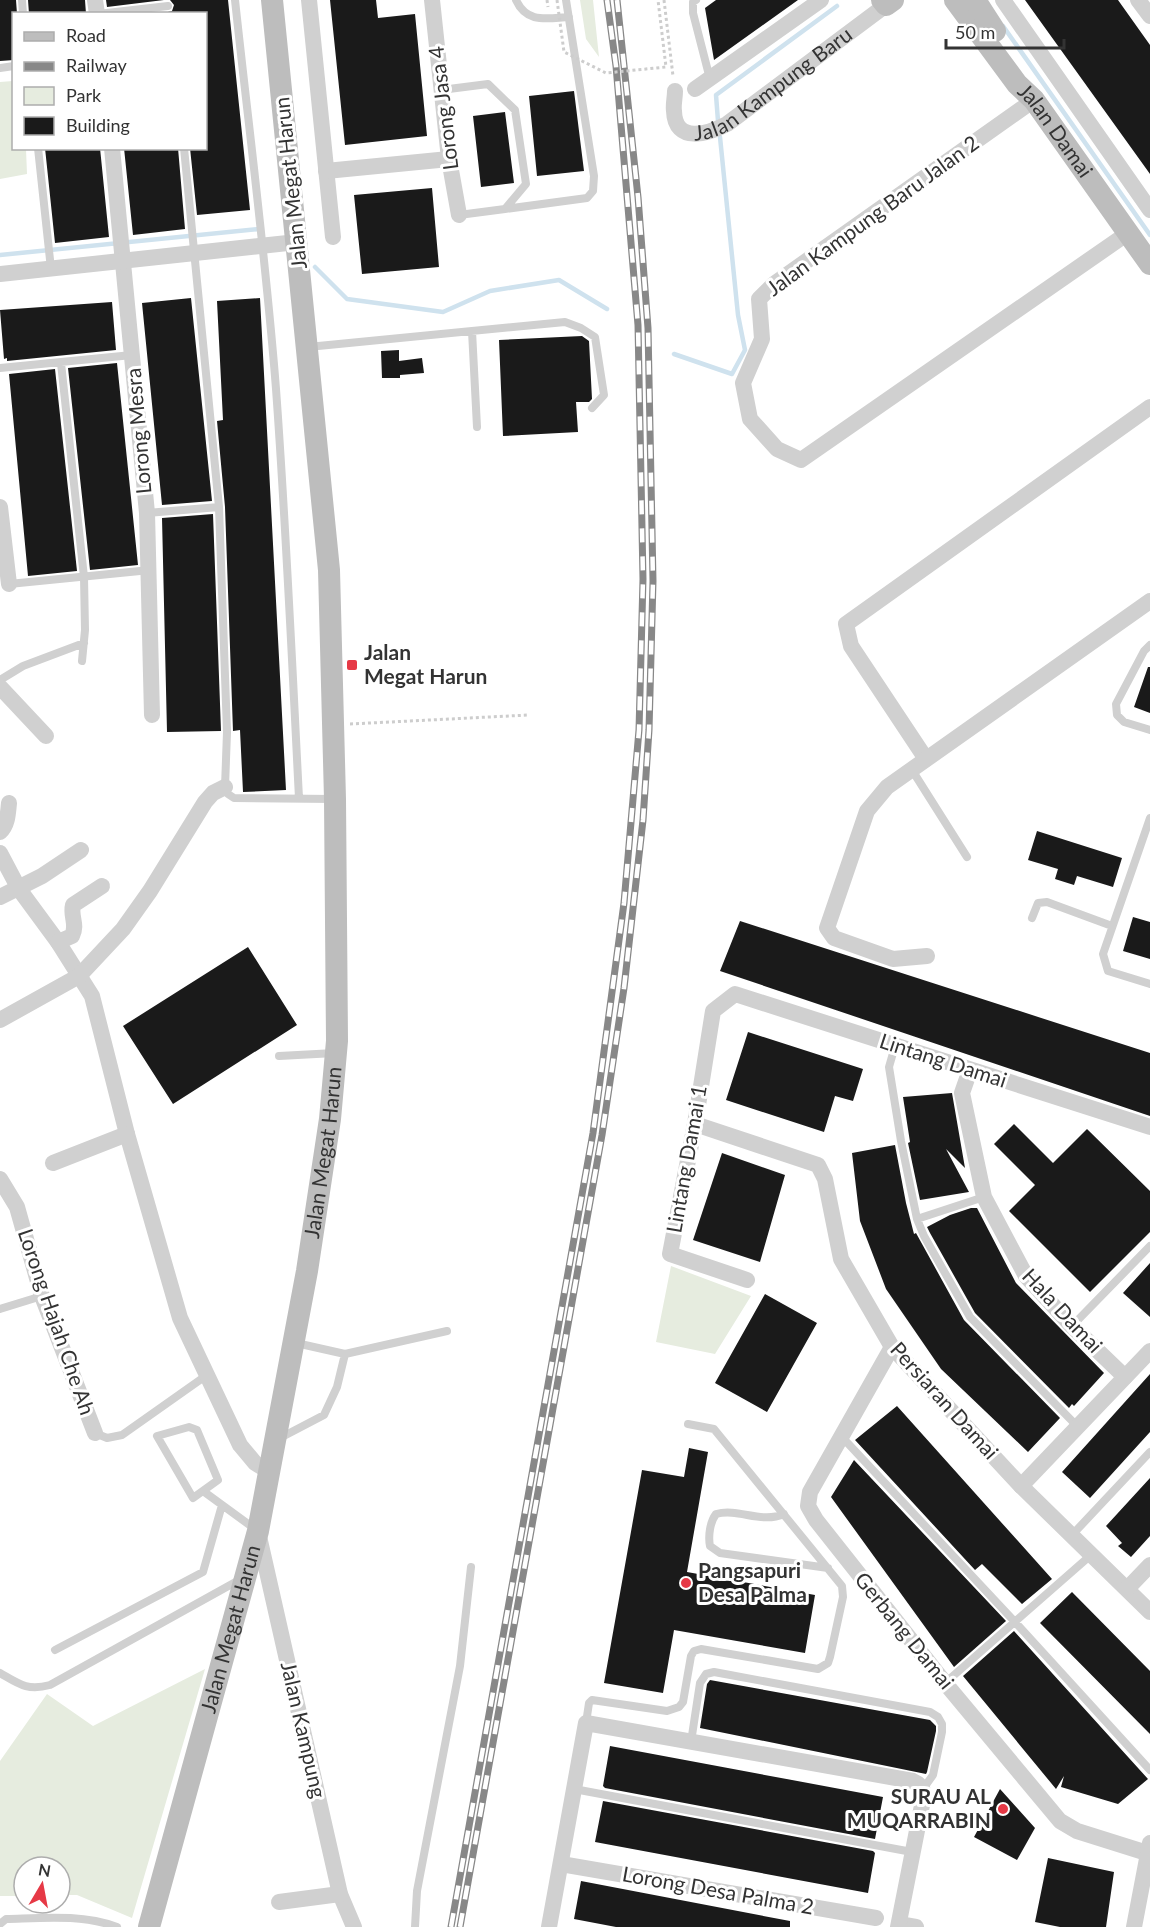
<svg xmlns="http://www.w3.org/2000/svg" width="1150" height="1927" font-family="Lato,sans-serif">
	<rect width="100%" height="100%" fill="#fff"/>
	<path fill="#e6ecdf" d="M580,0h13l6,57 -13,-18z
		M13,81l1,67 12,1 1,25 -27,5v-97z
		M671,1266l80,30 -36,58 -59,-12z
		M205,1669l-73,249 -55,-23h-17v-28h-36v29h-24v-135l47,-67 46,32z"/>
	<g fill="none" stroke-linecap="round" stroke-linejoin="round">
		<path stroke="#cfe2ee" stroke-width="4.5" d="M1003,26l147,209
			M718,121l-2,-26 121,-89
			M0,255l259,-26
			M315,267l32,32 96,13 47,-21 69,-11 48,29
			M674,354l58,20 13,-24 -7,-35 -18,-178"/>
	</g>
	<path fill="#1a1a1a" d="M0,0h16l1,14h-3v46l-14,1z
		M28,0h57l1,14h-57z
		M106,0h58l-57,7z
		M170,0h58l22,210 -53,5 -7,-67h16v-134h-47l13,-3 2,-6z
		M330,0h46l2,18 37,-4 12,122 -82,9z
		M716,0h82l-84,60 -9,-52z
		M1025,0h93l32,45v129z
		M574,91l10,80 -47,5 -8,-80z
		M505,112l9,71 -33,4 -8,-71z
		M45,148h55l9,89 -54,6z
		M124,148h54l7,81 -52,6z
		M432,188l7,79 -77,7 -8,-79z
		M191,298l21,203 -50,4 -20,-202z
		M260,298l26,492 -43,2 -3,-62 -7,1 -8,-224 -8,-86 6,-1 -6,-119z
		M112,302l4,48 -109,11v-3l-3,1 -4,-49z
		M582,336l7,5 3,58 -3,3h-13l2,30 -75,4 -4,-96z
		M399,350v11l23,-3 2,15 -24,2v3h-18l-1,-27z
		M117,363l21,202 -48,5 -22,-202z
		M55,369l22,202 -49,5 -19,-202z
		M213,514l8,217 -54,1 -5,-214z
		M1148,667h2v46l-16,-6z
		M1037,831l85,27 -9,29 -36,-11 -3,9 -19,-6 3,-10 -30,-9z
		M1133,917l17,5v37l-27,-8z
		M740,921l410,132v63l-430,-145z
		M248,947l49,78 -124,79 -50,-78z
		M748,1032l115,37 -10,32 -18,-5 -11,36 -98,-32z
		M952,1093l13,75 -19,-19 23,43 -49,8 -12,-57 2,-1 -7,-45z
		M1014,1124l39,39 34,-34 63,62v41l-60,60 -81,-81 26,-26 -41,-41z
		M895,1145l11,58 8,31 2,-1 48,87 96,98 -32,34 -87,-83 -55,-80 -26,-68 -8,-68z
		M722,1153l63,22 -25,87 -67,-22z
		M971,1208h6l39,75 88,90 -30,33 -2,-2 -3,4 -94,-95 -45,-80 -3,-6 23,-12z
		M1150,1263v54l-27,-24z
		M765,1294l52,29 -50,89 -52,-29z
		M1150,1374v58l-60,66 -28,-26z
		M897,1406l155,173 -30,25 -40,-40 -7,6 -120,-130z
		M689,1448l19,4 -21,120 128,23 -10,58 -131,-23 -11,63 -59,-10 38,-213 42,7z
		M854,1460l152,161 -52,46 -123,-170z
		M1150,1478v58l-19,21 -13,-11 4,-3 -16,-17z
		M1072,1592l78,79v63l-110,-111z
		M1014,1631l134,148 -30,25 -57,-17 3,-11 -8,13 -93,-113z
		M710,1680l220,40 6,6v5l-9,41 -1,2 -226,-46 7,-44z
		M610,1746l273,51 -8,42 -270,-51 -2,-2z
		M1000,1789l35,39 -18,32 -43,-23z
		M603,1801l270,50 2,2 -7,40 -273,-51z
		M1048,1858l66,14 -8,55h-46l-25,-5z
		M581,1881l209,40v6h-174l-42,-8z"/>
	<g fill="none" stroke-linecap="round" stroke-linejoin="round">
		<path stroke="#cdcdcd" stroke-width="3" stroke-dasharray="3 3" stroke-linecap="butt" d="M547,0l1,7
			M664,0l9,76
			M350,724l179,-9"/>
		<path stroke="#d0d0d0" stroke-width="8" d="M22,0l1,14
			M235,0c14,130 31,259 41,389 10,136 16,273 23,409
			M516,0c11,24 31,18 53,17
			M696,0l-3,2v11l17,66
			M98,14l70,-8
			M0,68l14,-2
			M441,90l47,-6 27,26 11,74 -21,25 -46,6
			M38,148l13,121
			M184,148l35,359 8,225 -2,55 3,7 6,4 100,1
			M505,209l82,-11 6,-7 1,-15 -28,-176
			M472,331l5,96
			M308,347l257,-25 16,6 14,9 9,58 -12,13
			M61,363l23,214 1,53 -3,31
			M0,368l132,-13
			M147,513l72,-6
			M9,584l141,-14
			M1150,645l-6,6 -28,53 1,11 7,7 26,8
			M0,680l23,-14 61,-23
			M912,770l55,87
			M1150,818l-47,136 5,17 42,13
			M1032,918l6,-15 9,-1 65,24
			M895,1046l-6,21 12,74 16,78 7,17 46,81 108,110
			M279,1056l56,-3
			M917,1219l67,-22
			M0,1309l42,-13
			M1072,1326l78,-80
			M296,1343l49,11
			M189,1427l8,3 21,50 -25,18 -36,-62z
			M95,1433l12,5 15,-3 85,-60
			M841,1436l174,186 135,148
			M280,1438l44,-23 13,-28 8,-33 102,-23
			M203,1491l52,38
			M784,1514c-23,10 -45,-6 -68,0 -6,8 -8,22 -6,32l10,7 108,15
			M1072,1535l78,-83
			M55,1650l148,-78 19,-67
			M0,1673c19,11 27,18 50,12l191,-106
			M945,1683l146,-128
			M586,1723l3,-20 3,-3 75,11 12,-4 4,-5 8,-46 3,-5 7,-2 117,20 10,-6 2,-6 13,-60 -1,-11 -128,-157 -26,-5
			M691,1742l9,-59 6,-9 8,-2 216,40 8,5 4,7v8l-9,43 -10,14
			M574,1789l338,63
			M0,1924l6,-5c37,-1 76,-5 111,8
			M415,1927l2,-36 43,-225 11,-99"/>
		<g stroke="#d0d0d0" stroke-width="16">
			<path d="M95,0l2,14"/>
			<path d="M309,0l24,237"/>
			<path d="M432,0l17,159 10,56"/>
			<path d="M1003,0l147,210"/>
			<path d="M1138,0l12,16"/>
			<path d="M695,89l126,-89"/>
			<path id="s1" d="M675,91c0,7 -2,14 -1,20 1,33 34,23 53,13l159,-119"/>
			<path d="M1034,100l-260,184 -15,15 3,40 -19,44 7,36 27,30 24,11 327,-227"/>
			<path d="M112,148l35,365 5,202"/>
			<path d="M326,171l123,-12"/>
			<path d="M0,274l297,-32"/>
			<path d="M0,507l9,77"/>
			<path d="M0,687l46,49"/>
			<path d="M926,759l-75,-113 -5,-22 304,-217"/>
			<path d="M0,832c8,-7 8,-20 9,-29"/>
			<path d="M0,853l19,36 39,53 34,54 35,138 53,184 60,127 15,18 15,9"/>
			<path d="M0,897l42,-21 39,-26"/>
			<path d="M58,942l14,-6c6,-12 -2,-19 1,-31l29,-19"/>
			<path d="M927,956l-34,3 -59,-21 -7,-10 40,-117 20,-24 263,-186"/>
			<path d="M0,1020l79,-44 44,-47 27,-38 55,-89 8,-9 12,-6"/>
			<path d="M970,1070l-8,23 22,104 42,79 46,50 53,51"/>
			<path d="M695,1124l123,41 7,14 16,80 51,88 129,139 129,126"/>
			<path d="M53,1163l74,-29"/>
			<path d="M0,1179l17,28 25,89 53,137"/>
			<path d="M747,1280l-77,-26 25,-130 18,-113 22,-17 415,133"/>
			<path d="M892,1347l-82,145 -2,14 8,14 129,163 115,138 17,10 70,22"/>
			<path d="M1021,1486l129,-135"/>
			<path d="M258,1532l82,362 14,33"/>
			<path d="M1127,1589l23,-24"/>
			<path d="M561,1864l315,54"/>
			<path d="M279,1902l61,-8"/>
			<path d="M899,1924l17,3"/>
			<path d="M549,1927l37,-204 327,58c7,3 10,7 11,14l-26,132"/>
			<path d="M1134,1927l16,-84"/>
		</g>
		<g stroke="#bdbdbd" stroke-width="22">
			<path d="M882,0l4,5 7,-5"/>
			<path id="s2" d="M955,0l62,84 17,16 116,164"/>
			<path d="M975,0l20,31"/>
			<path id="s3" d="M149,1927l109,-396 49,-260 23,-152 7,-78 -2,-242 -6,-229 -57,-570"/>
		</g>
		<defs>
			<path id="rail" d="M451,1927l142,-794 31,-230 15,-173 4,-151 -5,-254 -22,-259 -9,-66
				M460,1927l142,-792 22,-147 19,-168 6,-90 4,-149 -5,-253 -10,-131 -21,-197"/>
		</defs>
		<use href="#rail" stroke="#888" stroke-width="7"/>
		<use href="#rail" stroke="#fff" stroke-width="4.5" stroke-dasharray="14" stroke-linecap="butt"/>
		<path stroke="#cdcdcd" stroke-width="3" stroke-dasharray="3 3" stroke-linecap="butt" d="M557,0l7,52 42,21 60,-6 -8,-67"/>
	</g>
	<g fill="#e63946" stroke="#fff" stroke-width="2">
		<rect x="346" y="659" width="12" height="12" rx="3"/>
		<circle cx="686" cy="1583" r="6"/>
		<circle cx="1003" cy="1809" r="6"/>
	</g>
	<g text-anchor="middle" stroke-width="6" stroke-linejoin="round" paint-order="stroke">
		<g font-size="21" fill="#333" stroke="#fff">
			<text dy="7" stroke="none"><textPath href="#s1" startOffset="148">Jalan Kampung Baru</textPath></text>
			<text transform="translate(444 108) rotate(-97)" y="7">Lorong Jasa 4</text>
			<text dy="7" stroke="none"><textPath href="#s2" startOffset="165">Jalan Damai</textPath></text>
			<text transform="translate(291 183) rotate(-96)" y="7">Jalan Megat Harun</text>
			<text transform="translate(873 216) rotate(-36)" y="7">Jalan Kampung Baru Jalan 2</text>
			<text transform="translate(139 431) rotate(-95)" y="7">Lorong Mesra</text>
			<text transform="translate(943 1061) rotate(18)" y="7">Lintang Damai</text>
			<text dy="7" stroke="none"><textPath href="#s3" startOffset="795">Jalan Megat Harun</textPath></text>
			<text transform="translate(687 1159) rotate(-80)" y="7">Lintang Damai 1</text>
			<text transform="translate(1062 1311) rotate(47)" y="7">Hala Damai</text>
			<text transform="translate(56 1322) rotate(71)" y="7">Lorong Hajah Che Ah</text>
			<text transform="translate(944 1401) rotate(48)" y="7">Persiaran Damai</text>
			<text dy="7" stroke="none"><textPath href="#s3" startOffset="309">Jalan Megat Harun</textPath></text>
			<text transform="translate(904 1631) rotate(51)" y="7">Gerbang Damai</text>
			<text transform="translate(303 1730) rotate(77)" y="7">Jalan Kampung</text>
			<text transform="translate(718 1891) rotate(10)" y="7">Lorong Desa Palma 2</text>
		</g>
		<g font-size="21" font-weight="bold" fill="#333" stroke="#fff" text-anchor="start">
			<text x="364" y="660">Jalan<tspan x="364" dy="24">Megat Harun</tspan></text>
			<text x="698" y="1578">Pangsapuri<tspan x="698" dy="24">Desa Palma</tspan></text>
			<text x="991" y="1804" text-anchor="end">SURAU AL<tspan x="991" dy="24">MUQARRABIN</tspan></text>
		</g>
	</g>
	<rect x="12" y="12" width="195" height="138" fill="#ffffff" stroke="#adadad" stroke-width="1.5"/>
	<rect x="24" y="32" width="30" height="9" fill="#bdbdbd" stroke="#adadad" stroke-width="1.5"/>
	<text x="66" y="42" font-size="18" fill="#333333">Road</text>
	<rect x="24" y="62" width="30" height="9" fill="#888888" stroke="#adadad" stroke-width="1.5"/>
	<text x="66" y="72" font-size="18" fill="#333333">Railway</text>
	<rect x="24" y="87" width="30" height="18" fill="#e6ecdf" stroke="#adadad" stroke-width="1.5"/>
	<text x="66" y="102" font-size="18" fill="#333333">Park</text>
	<rect x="24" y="117" width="30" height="18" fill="#1a1a1a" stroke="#adadad" stroke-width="1.5"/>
	<text x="66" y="132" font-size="18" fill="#333333">Building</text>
	<g transform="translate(42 1885) rotate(10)"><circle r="28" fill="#ffffff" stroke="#adadad" stroke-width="1.5"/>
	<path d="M0-4.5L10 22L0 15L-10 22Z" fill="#e63946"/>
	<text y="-9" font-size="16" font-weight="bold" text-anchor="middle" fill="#333333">N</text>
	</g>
	<path d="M946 39v9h118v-9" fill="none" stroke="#333333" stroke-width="3"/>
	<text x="955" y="39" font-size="18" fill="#333333" stroke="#ffffff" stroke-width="4.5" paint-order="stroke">50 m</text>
</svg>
